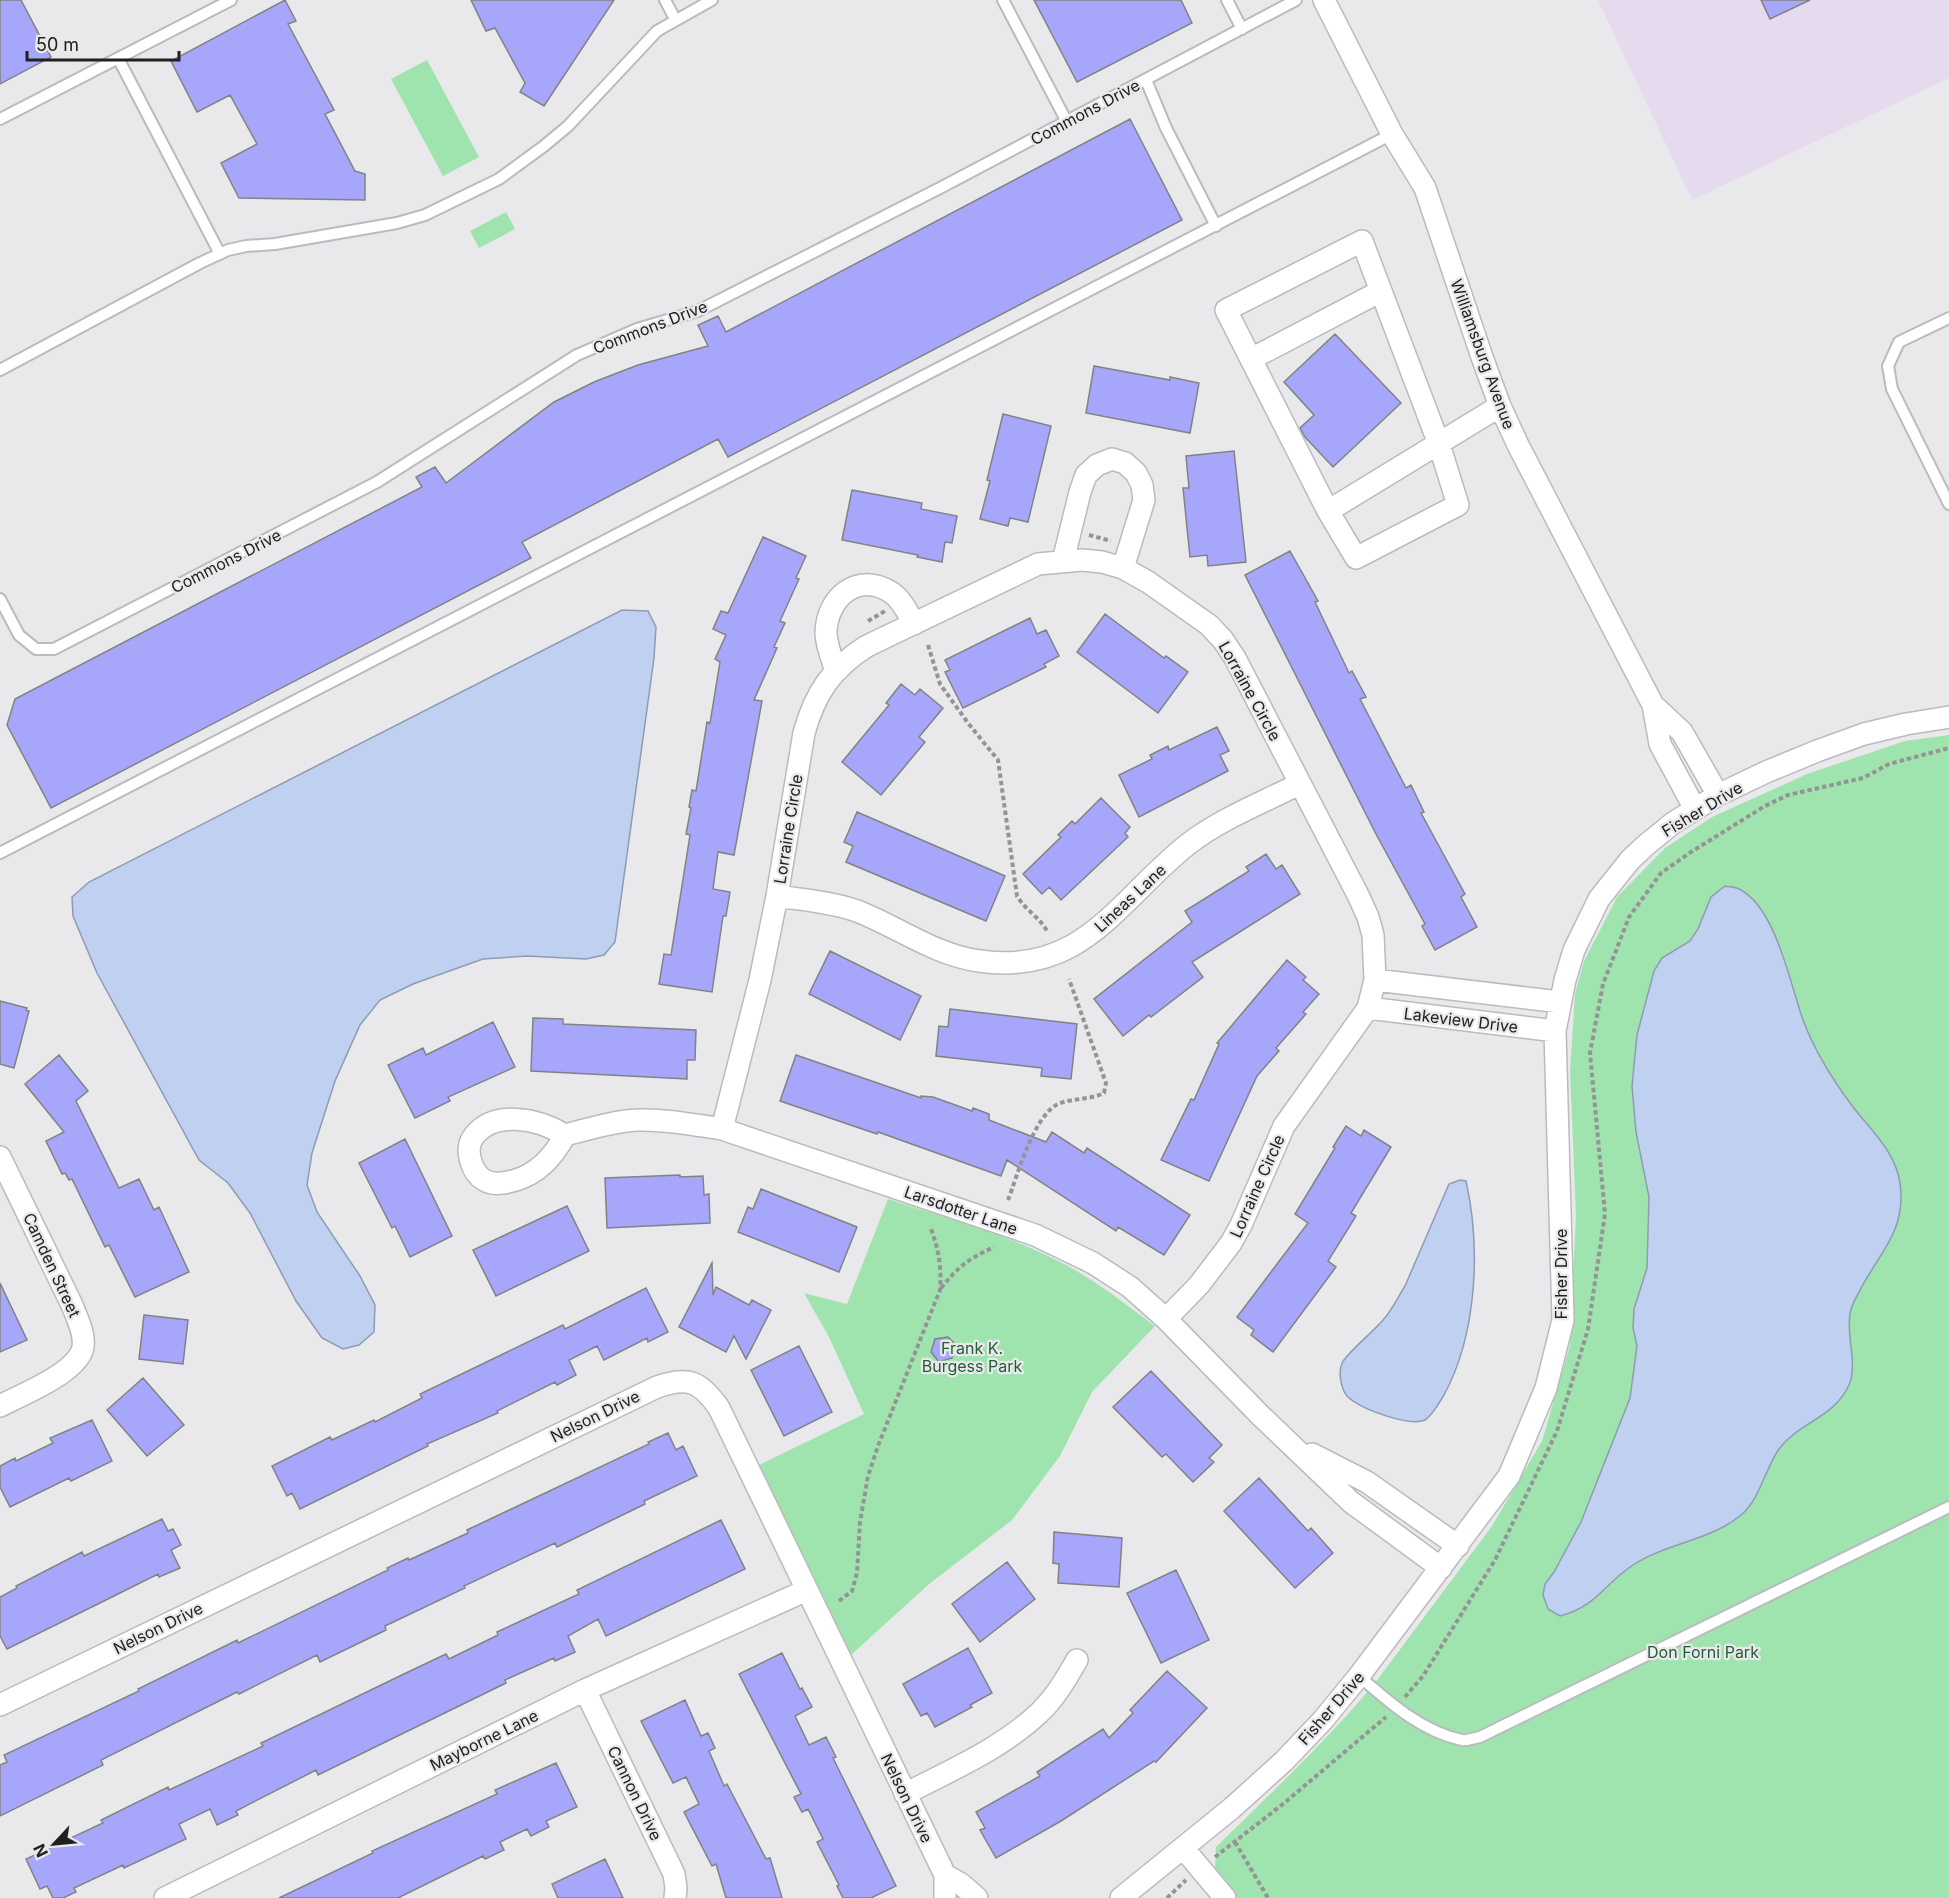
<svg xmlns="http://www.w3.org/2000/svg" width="1949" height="1898" font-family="Inter,sans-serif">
	<rect width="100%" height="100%" fill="#e9e9ec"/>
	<path fill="#e6daef" d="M1598,0h351v78l-257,122z"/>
	<path fill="#9fe4af" d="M427,60l52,97 -36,19 -52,-97z
		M506,212l9,17 -36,19 -9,-17z
		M1949,735v1163h-711l-23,-29 1,-22c55,-54 113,-108 162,-168l114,-153 50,-85 28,-96 6,-130 -6,-144 5,-77 9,-33 33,-64 48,-49 47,-31 95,-43 98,-33z
		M888,1199c58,19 118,35 172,63 34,17 64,41 95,64l-63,66 -32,64 -48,64 -84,65 -77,70 -92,-190 105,-51 -35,-77 -25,-44 43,11z"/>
	<path fill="#bfd0f0" stroke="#8f9bb2" stroke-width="1.5" d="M622,610l26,1 8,16 -2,31 -39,284 -11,13 -18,4 -59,-3 -44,3 -70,25 -33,16 -20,25 -25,56 -23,72 -5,32 10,27 43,64 15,29 -1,27 -15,13 -16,4 -21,-11 -26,-37 -46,-88 -22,-30 -29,-23 -102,-187 -24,-57 -1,-19 17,-15z
		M1725,886c4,1 10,1 14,3 37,18 51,95 64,131 12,32 29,59 50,87 18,23 43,46 47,76 7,50 -23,71 -43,113 -3,5 -6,12 -7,18 -4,22 8,50 -1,71 -15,33 -50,37 -70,64 -13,18 -20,52 -38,66 -31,26 -75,28 -108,50 -29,19 -37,42 -73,51l-12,-7 -5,-14 2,-11 9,-12 27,-50 49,-124 7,-52 -4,-18 1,-19 13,-41 2,-71 -13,-65 -4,-46 5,-51 17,-64 8,-13 28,-17 8,-12 13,-32z
		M1460,1180l6,1c15,67 11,153 -22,214 -5,8 -11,20 -19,25 -16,7 -64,-11 -77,-23 -7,-7 -10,-24 -6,-34 4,-9 33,-33 41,-43 9,-10 15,-23 22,-34l44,-102z"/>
	<path fill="#a6a6fa" stroke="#828285" stroke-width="1.5" d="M0,0h21l30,57 -51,27z
		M285,0l11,21 -8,3 46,86 -9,4 30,57 10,3v26l-126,-2 -18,-35 36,-19 -27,-49 -33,17 -26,-51z
		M471,0h143l-70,106 -24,-14 5,-9 -30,-55 -9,3z
		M1034,0h147l11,23 -115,59z
		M1761,0h49l-40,19z
		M1130,119l52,101 -454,237 -10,-18 -196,103 9,16 -480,250 -44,-83 8,-26 407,-212 -6,-10 19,-10 11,16 108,-81 40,-20 44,-17 70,-19 -10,-21 20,-9 8,16z
		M1335,334l66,69 -68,64 -28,-30 -5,-9 14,-13 -30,-33z
		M1094,366l76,14v-3l29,6 -9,50 -104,-20z
		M1003,414l48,12 -23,96 -18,-4 -2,8 -28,-7 10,-38 -3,-1z
		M1234,451l12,111 -38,4 -1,-11 -17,2 -7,-69h6l-3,-32z
		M852,490l70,13 -1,6 36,7 -5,27 -7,-1 -3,20 -25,-5 1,-2 -76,-15z
		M763,537l43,19 -10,22 3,1 -19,42 5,2 -11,24 3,1 -23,52 8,1 -28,154 -16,-3 -5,37 17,3 -4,24h-3l-11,76 -53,-8 5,-30 7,1 19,-120 -4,-1 5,-26 -2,-1 3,-17 4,1 11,-69 3,1 10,-61 -5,-3 11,-24 -13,-6 8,-18 7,2z
		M1290,551l28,50 -3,1 34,71 3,-2 14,26 -6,2 46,89 5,-3 13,27 -3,1 44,81 -4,3 16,30 -42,23 -13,-24 3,-2 -48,-88 -132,-261z
		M1105,614l59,44 2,-2 22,16 -30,41 -81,-61z
		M1030,618l7,16 9,-4 13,26 -15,8 2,3 -83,41 -18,-36 5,-2 -5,-10z
		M901,684l14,11 5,-6 23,19 -24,29 6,5 -44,53 -39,-33 47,-57 -3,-2z
		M1217,727l12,24 -9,4 8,16 -89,46 -20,-42 33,-16 -2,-4 18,-9 1,4z
		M1101,798l29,29 -5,6 3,4 -67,63 -12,-13 -7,7 -19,-20 38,-37 -3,-2 14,-14 3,3z
		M857,812l148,64 -19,45 -140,-59 7,-16 -9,-4z
		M1266,854l10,15 6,-4 18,29 -108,68 11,15 -52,40 -2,-2 -26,21 -29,-37 98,-77 -7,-11 64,-40 -3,-4z
		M830,951l91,45 -21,44 -91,-46z
		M1287,960l19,17 -3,3 16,14 -16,18 3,2 -30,34 3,3 -22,25 -48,105 -48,-21 30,-61 3,1 25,-56 -2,-1z
		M0,1001l27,7 -1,2 3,1 -15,57 -14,-4z
		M950,1009l127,15 -6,55 -30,-3 1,-8 -106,-12 3,-30 9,1z
		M533,1018l30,1v5l133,6 -1,30h-8v19l-156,-8z
		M493,1022l22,45 -67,30 2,4 -35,17 -27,-53 35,-17 3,7z
		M59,1055l29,36 -12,10 43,87 20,-9 15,31 5,-3 30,65 -54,25 -26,-52 -4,2 -33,-68 -3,1 -4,-7 -3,1 -16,-33 18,-9 -39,-48z
		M796,1055l125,43v-2l12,1 39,14 1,-3 16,6v6l57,22 6,-10 32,21 3,-5 103,67 -26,40 -46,-28 -2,4 -109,-71 -6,16 -123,-44 -1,2 -97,-33z
		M1346,1126l15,10 3,-6 27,17 -40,66 5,3 -28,45 8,6 -63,85 -22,-17 3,-5 -17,-13 71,-94 -13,-9 40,-66 -2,-1z
		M405,1139l47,97 -42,21 -15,-31 -3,2 -33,-65z
		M680,1175v2l23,-1 1,19 5,-1 1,29 -103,5 -2,-50z
		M761,1189l96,38 -18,45 -101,-40 10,-25 5,2z
		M567,1206l22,45 -93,45 -23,-46z
		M712,1263l1,32 3,-8 33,18 3,-5 19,10 -25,49 -12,-23 -8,16 -47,-25z
		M0,1283l27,57 -27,12z
		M646,1288l22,44 -20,10 -1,-4 -43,22 -7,-14 -28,14 7,15 -19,10 -2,-3 -58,29 1,2 -71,31 1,2 -128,63 -8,-16 -5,3 -15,-30 58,-29 2,3 42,-20 1,2 47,-24 -2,-4 143,-69 2,4z
		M144,1315l44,5 -5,44 -44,-5z
		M948,1337l9,9 -5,12 -13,4 -8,-10 4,-13z
		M799,1346l33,66 -48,24 -33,-66z
		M1151,1371l71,74 -13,13 5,4 -21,20 -27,-28 -4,3 -49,-50z
		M143,1378l41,47 -37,31 -40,-46z
		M92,1420l20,41 -41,20 -2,-3 -59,29 -10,-20v-21l15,-8 1,3 37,-18 -3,-5z
		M668,1433l8,17 7,-4 14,30 -53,25 1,3 -88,43 -2,-4 -91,43 1,2 -80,38 1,4 -66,32 -3,-7 -78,39 -2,-2 -136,68 2,5 -103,51v-51l7,-3 -3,-7 135,-64 -1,-2 99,-49 1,3 150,-73 -1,-2 21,-10 1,2 59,-27 -1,-3 182,-86 -1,-2z
		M1259,1478l49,53 3,-3 22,25 -38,35 -71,-77z
		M162,1519l6,12 5,-2 8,16 -10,5 9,18 -21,9 -1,-3 -42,21 -109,54 -7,-13v-39l17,-9 -1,-2 66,-34 2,4z
		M721,1520l24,49 -139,67 -8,-17 -30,17 7,16 -20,9 -1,-3 -49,22 1,3 -188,92 -2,-5 -80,41 2,4 -21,10 -7,-16 -31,15 7,15 -62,29 -1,-3 -49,23 2,4 -13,6h-10l-6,-12 -7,3 -14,-30 77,-36 -2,-3 67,-33 1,3 94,-44 -2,-3 145,-70 40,-19 3,5 49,-24 -1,-3 82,-38 -2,-4z
		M1054,1532l68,6 -3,49 -61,-4 1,-19 -6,-1z
		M1007,1562l28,37 -55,43 -28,-38z
		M1176,1570l33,70 -48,23 -34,-70z
		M968,1648l24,45 -22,12 2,2 -37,20 -8,-14 -6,3 -18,-32z
		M782,1653l18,36 2,-1 10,19 -17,9 14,29 17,-8 10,20 -3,1 63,128 -25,12h-28l-6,-12 2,-1 -22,-43 6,-3 -15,-30 -6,3 -8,-15 7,-3 -62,-120z
		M1167,1671l40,37 -51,54 -2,-1 -93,60 -65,37 -16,-28 5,-2 -9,-16 64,-36 -3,-4 66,-43 6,9 24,-25 -3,-3z
		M685,1700l16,36 7,-3 7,15 -6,3 15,35 3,-2 39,75 4,-1 12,40h-56l-10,-34 -4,2 -28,-54 15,-8 -13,-27 -13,6 -32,-62z
		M556,1763l21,44 -31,14 3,6 -18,9 -4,-7 -27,13 4,8 -19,9 -2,-3 -85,42h-119l94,-45 -1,-2 125,-57 -2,-4z
		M605,1859l18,39h-65l-6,-14z"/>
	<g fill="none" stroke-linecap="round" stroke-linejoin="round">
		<defs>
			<path id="lane" d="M665,0l10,19
				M1003,0l64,122
				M1227,0l15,29
				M118,58l102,196
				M1146,80l20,48 50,98
				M0,119l231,-119
				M1949,318l-50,24 -11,24 4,23 57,115
				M0,370l200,-107 28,-13 18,-4 29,-2 122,-21 28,-8 74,-36 45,-33 24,-20 89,-95 55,-31
				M0,599l19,36 17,14h18l323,-167 200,-127 60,-26 61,-18 242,-123 356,-188
				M0,853l1392,-719
				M1359,1676c30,26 63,56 103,64 5,1 12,-2 18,-3l469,-230"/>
			<path id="street" d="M1324,0l68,134 33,54 57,169 18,49 18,39 135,260 7,39 35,65
				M1251,359l130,-68
				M1328,511l28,47 102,-53 -19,-61 -77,-203 -136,69 102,201 172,-105
				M1063,561l17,-69 6,-17 11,-10 15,-6 13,4 11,10 6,12 2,15 -21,68
				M836,671c-4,-12 -9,-24 -10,-37 0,-36 32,-64 66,-41 10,7 16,20 22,31
				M1653,705l29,27 36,63
				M777,896c26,4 55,6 80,15 41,16 78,44 122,50 104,15 138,-60 208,-116 33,-26 75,-42 112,-61
				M1375,980l185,22
				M1368,1008l187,23
				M722,1129l38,-149 17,-84 27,-163c11,-40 28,-65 63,-87l171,-82 44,-4 20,2 21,6 25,14 61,43 14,15 12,18 123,237 10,22 5,18 2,45 -7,28 -84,118 -43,99 -10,18 -32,42 -33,34
				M565,1135c-11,21 -26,38 -49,45 -10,3 -22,6 -32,0 -12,-7 -19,-29 -12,-41 20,-31 67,-20 93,-4 24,-6 49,-14 73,-15 28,-1 57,5 84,9l313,106 58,28 37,24 36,32 95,97 90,86 90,66
				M0,1157l72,148c5,13 15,32 10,46 -10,24 -59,43 -82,55
				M1312,1454l55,28 91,64
				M585,1690l89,184 2,14 -1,10
				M0,1705l657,-318c31,-11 43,-6 62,21l226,467v23
				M905,1794c46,-24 96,-45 134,-81 16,-15 27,-34 38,-53
				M1184,1849l41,49
				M945,1875l16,9 16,14
				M165,1898l420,-208 222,-100
				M1121,1898l111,-90 52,-47 39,-41 36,-44 150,-200 37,-88 17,-68 -8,-289 10,-51 9,-30 25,-51 31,-39 16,-15 27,-22 45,-28 48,-23 51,-21 47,-17 42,-10 43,-7"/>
		</defs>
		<use href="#lane" stroke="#babbbe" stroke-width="14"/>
		<use href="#street" stroke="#babbbe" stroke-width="24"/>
		<path stroke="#949496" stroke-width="4" stroke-dasharray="4.5 3" stroke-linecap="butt" d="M1089,535l22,6
			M868,621l17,-10
			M928,645l12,39 28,39 30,37 19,136c9,15 24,22 31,37
			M1008,1200c10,-26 25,-83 50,-96 14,-6 32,-4 46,-11l2,-10 -37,-104
			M941,1288c18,-22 27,-29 53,-41
			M839,1601l13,-10 5,-18 3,-51 8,-46 10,-30 62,-156c2,-24 -2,-42 -10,-64
			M1405,1697l18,-21 72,-116 62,-129 31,-102 17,-115 -15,-161 13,-69 26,-67 32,-44 30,-21 74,-46 23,-11 75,-17 26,-14 60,-16
			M1235,1842l33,56
			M1215,1857l68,-53 103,-87
			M1167,1898l19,-18"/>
		<use href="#lane" stroke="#fff" stroke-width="10"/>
		<use href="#street" stroke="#fff" stroke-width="21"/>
	</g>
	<g text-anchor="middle" stroke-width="4.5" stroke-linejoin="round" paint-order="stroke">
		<g font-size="16" fill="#202021" stroke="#e9e9ec">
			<text transform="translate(1085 112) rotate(-28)" y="6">Commons Drive</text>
			<text transform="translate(650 327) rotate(-21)" y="6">Commons Drive</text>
			<text transform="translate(1483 354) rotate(70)" y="6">Williamsburg Avenue</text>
			<text transform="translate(226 561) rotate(-27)" y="6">Commons Drive</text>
			<text transform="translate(1250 691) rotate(61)" y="6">Lorraine Circle</text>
			<text transform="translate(1702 809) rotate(-31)" y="6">Fisher Drive</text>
			<text transform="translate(788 829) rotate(-81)" y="6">Lorraine Circle</text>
			<text transform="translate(1130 898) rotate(-43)" y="6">Lineas Lane</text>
			<text transform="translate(1461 1020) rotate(7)" y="6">Lakeview Drive</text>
			<text transform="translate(1257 1186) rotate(-66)" y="6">Lorraine Circle</text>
			<text transform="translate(961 1210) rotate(19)" y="6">Larsdotter Lane</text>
			<text transform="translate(52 1265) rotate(65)" y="6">Camden Street</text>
			<text transform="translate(1561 1274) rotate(-90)" y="6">Fisher Drive</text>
			<text transform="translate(595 1416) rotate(-26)" y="6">Nelson Drive</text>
			<text transform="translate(158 1628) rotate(-26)" y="6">Nelson Drive</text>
			<text transform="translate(1331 1708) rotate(-49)" y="6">Fisher Drive</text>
			<text transform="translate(484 1740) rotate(-26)" y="6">Mayborne Lane</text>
			<text transform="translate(635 1793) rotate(64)" y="6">Cannon Drive</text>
			<text transform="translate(907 1798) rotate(64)" y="6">Nelson Drive</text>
		</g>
		<g font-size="16" fill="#225c34" stroke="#e9e9ec">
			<text x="972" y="1354">Frank K.<tspan x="972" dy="18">Burgess Park</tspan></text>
			<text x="1703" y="1658">Don Forni Park</text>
		</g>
	</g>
	<g transform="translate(54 1844) rotate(244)" stroke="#e9e9ec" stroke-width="4.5" paint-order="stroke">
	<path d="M0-4.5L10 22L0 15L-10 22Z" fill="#202021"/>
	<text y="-9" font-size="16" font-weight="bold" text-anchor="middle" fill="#202021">N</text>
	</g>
	<path d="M27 51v9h152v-9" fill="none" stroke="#202021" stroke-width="3"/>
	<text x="36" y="51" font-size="18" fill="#202021" stroke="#e9e9ec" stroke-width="4.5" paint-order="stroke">50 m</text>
</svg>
